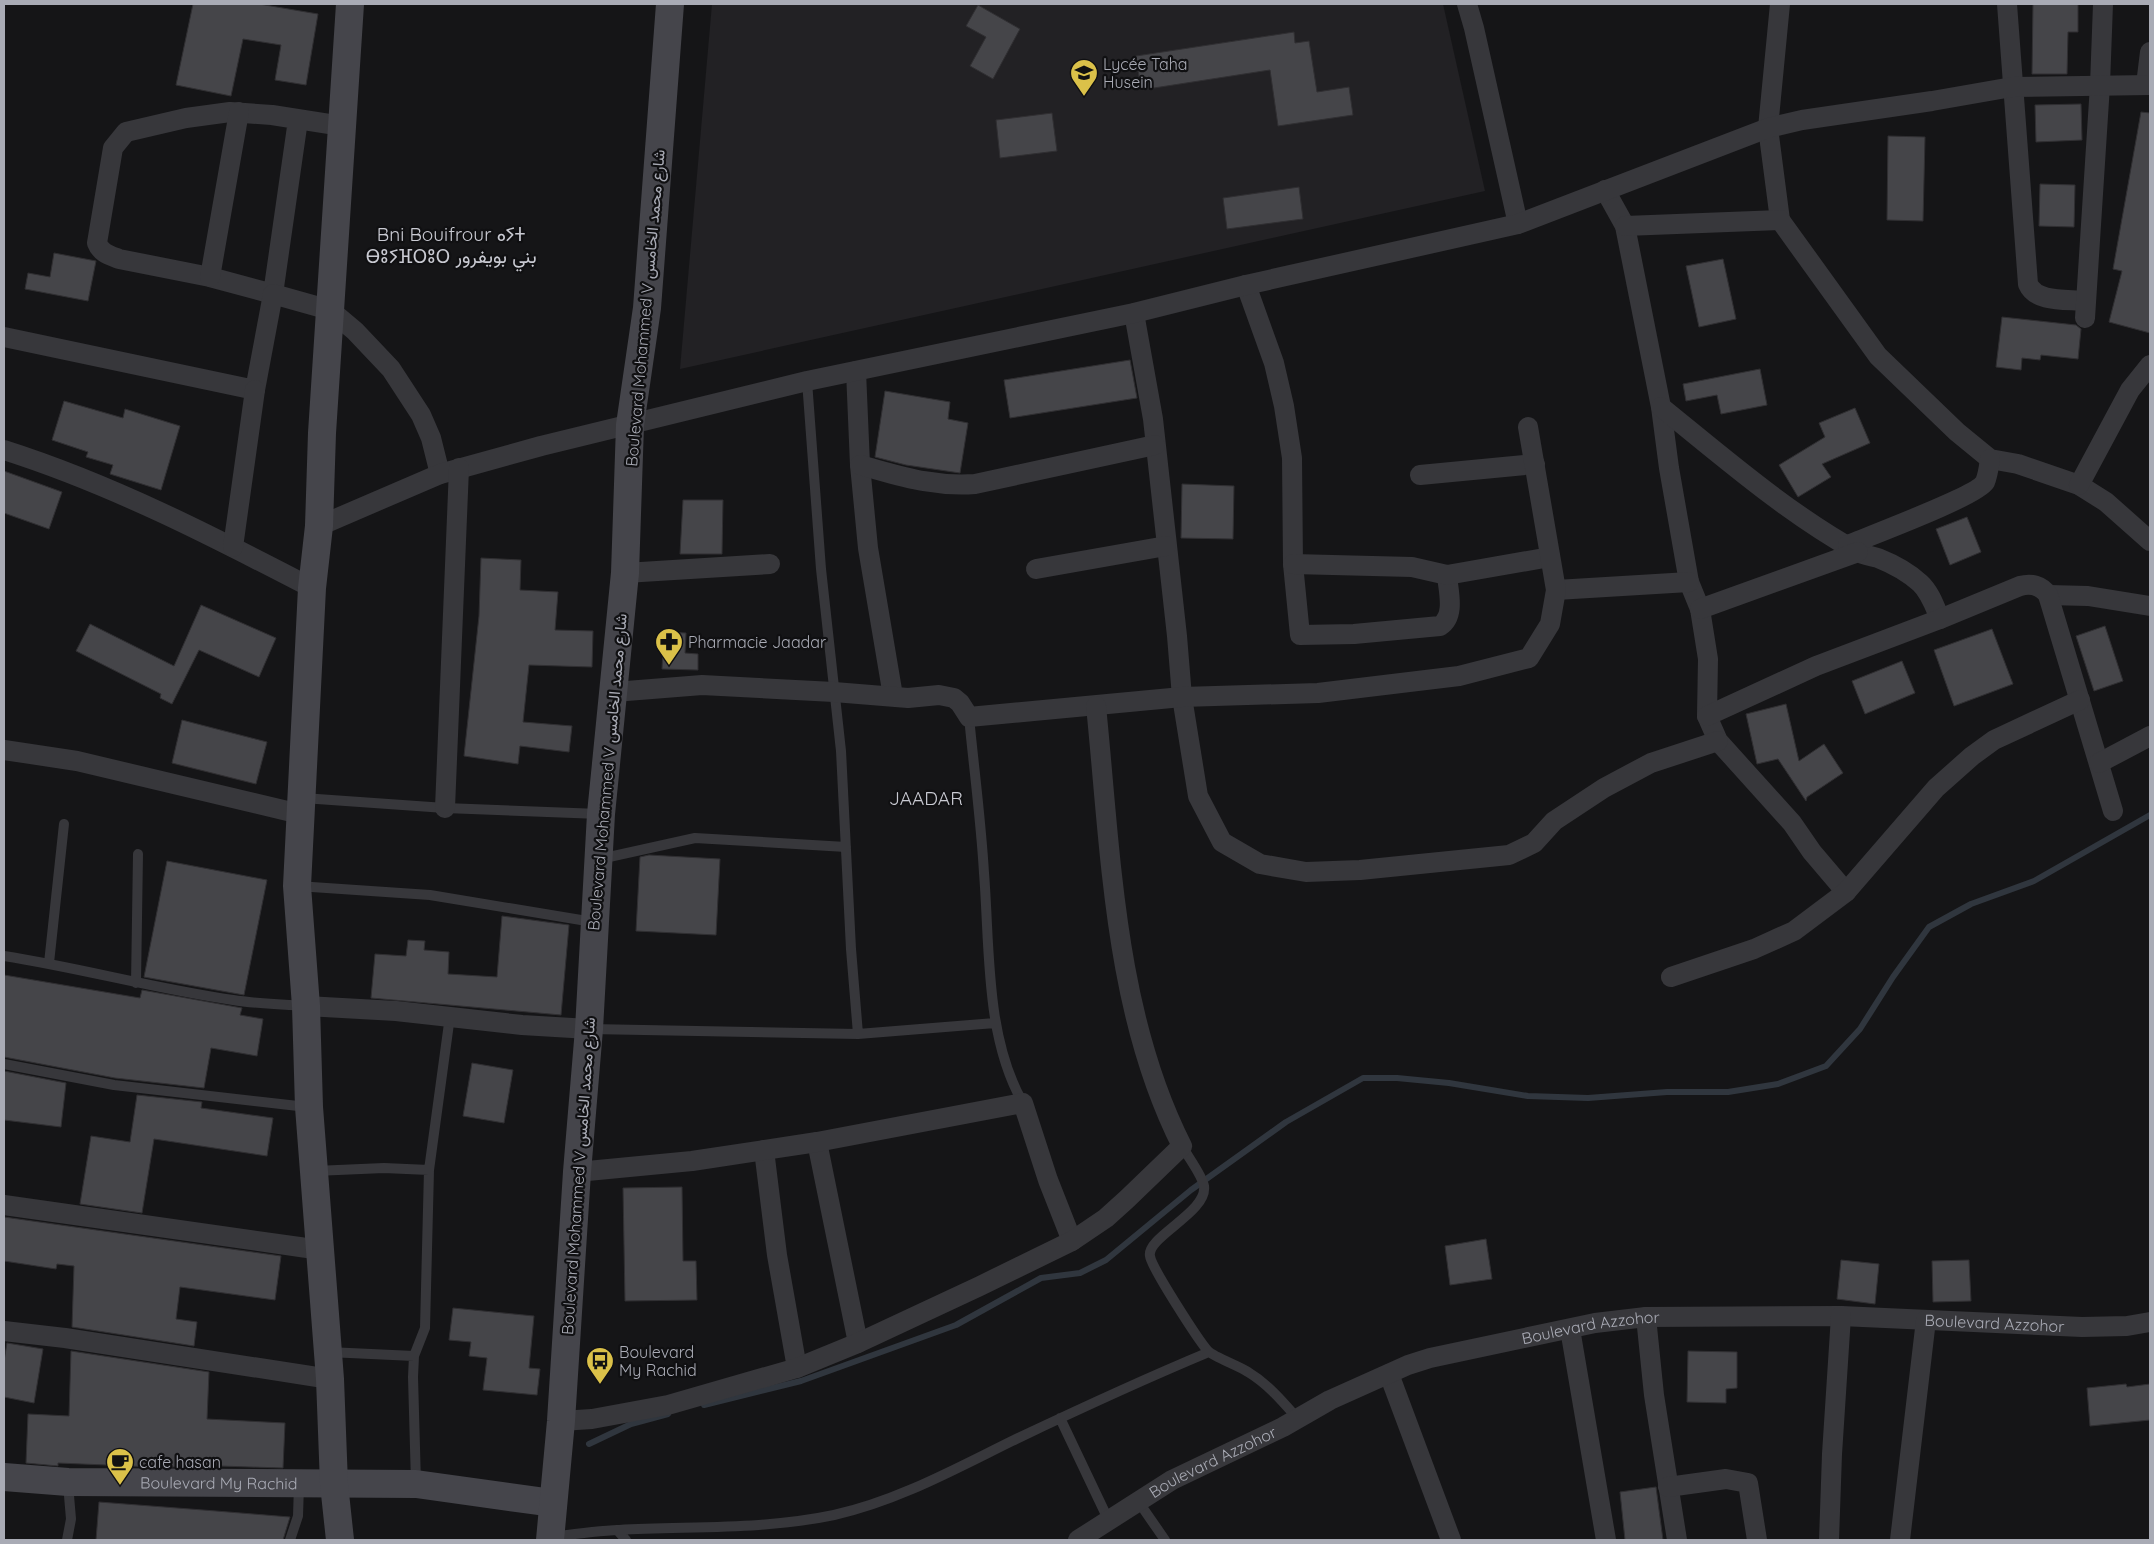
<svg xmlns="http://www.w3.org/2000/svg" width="2154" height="1544" font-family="Quicksand,Vazirmatn,'Noto Sans Tifinagh',sans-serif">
	<rect width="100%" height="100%" fill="#151517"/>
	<path fill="#222124" d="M712,4h731l42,187 -805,178z"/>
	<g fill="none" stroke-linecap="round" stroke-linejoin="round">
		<path stroke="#30363e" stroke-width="6" d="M704,1405l97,-24 155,-56 85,-47 39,-5 26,-13 85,-70 95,-68 77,-44h34l52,5 79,13 60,2 79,-6h61l50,-8 48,-18 34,-37 33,-52 36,-50 42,-23 63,-23 116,-66
			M589,1444l42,-20 37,-10"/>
	</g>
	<path fill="#454549" stroke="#302f32" d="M193,4h66l59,10 -12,71 -31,-5 6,-35 -38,-6 -12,57 -55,-11z
		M2033,4h45v28h-10l-1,42h-35z
		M978,5l42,24 -27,50 -23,-13 16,-29 -20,-11z
		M1294,32l1,11 14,-2 8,51 32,-5 4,28 -75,11 -8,-56 -129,20 -5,-34z
		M2081,104l1,36 -46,2 -1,-37z
		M2141,112l9,1v220l-41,-11 13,-51 -9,-2z
		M1052,113l5,38 -57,7 -4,-38z
		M1888,136l37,1 -2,84 -36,-1z
		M2040,184l35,1 -1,42 -35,-1z
		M1299,187l4,32 -76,10 -4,-31z
		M54,253l42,8 -8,40 -63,-12 3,-16 22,4z
		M1723,259l13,60 -37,8 -13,-61z
		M2002,317l74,8 5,4 -3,30 -37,-4 -1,5 -18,-2 -1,12 -25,-3z
		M1130,360l7,38 -127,20 -6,-38z
		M1760,369l7,36 -46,9 -4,-19 -31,6 -3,-17z
		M885,391l65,11 -2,17 20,4 -8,50 -54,-8 -31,-8z
		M64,401l59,17 2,-9 55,17 -19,64 -51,-16 3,-9 -27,-8 2,-5 -36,-12z
		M1855,408l15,35 -48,21 9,13 -33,20 -19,-32 46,-28 -6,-14z
		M4,471l58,21 -13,37 -45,-16z
		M1182,484l52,2 -1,53 -52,-1z
		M683,500h40l-1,54h-42z
		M1967,517l14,35 -31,13 -14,-36z
		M481,558l40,2 -1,30 38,2 -3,38 38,1 -1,36 -63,-2 -6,57 49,4 -3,26 -49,-6 -2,18 -54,-8 15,-140z
		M201,605l75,33 -17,39 -60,-27 -27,54 -12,-6 1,-4 -85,-43 14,-27 84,42z
		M2105,626l18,55 -29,10 -18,-55z
		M1992,629l21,55 -59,22 -20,-56z
		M664,632l22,1 -1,20 13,1v16l-36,-1z
		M1902,661l13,32 -50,21 -13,-33z
		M1786,704l13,57 25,-17 19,29 -36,24 -1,4 -28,-42 -21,5 -11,-50z
		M182,720l85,22 -11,42 -84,-21z
		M649,855l71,4 -4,76 -80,-4 4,-74z
		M167,861l100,19 -23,115 -100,-18z
		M502,916l67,9 -8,90 -190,-17 4,-44 31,2 2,-16 17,1 -1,9 25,2 -1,22 49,3z
		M4,975l136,23 2,-8 100,18 -2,7 23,4 -6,37 -46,-8 -7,40 -89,-10 -111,-21z
		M472,1063l41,7 -9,53 -41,-7z
		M4,1071l62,12 -5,44 -57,-7z
		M137,1095l65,7 -1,6 72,10 -6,38 -113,-17 -12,74 -62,-9 11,-68 39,6z
		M682,1187l1,74h13l1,39 -72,1 -2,-113z
		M4,1217l277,39 -6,44 -95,-13 -4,32 21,3 -3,24 -122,-19 2,-61 -17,-2 -1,5 -52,-8z
		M1486,1239l6,40 -42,6 -5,-39z
		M1841,1260l38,4 -4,40 -38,-5z
		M1969,1260l2,41 -38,1 -1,-41z
		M453,1308l81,8 -5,52 11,1 -3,26 -54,-5 4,-32 -18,-2 2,-14 -22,-2z
		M7,1343l36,6 -9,54 -30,-6v-36z
		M71,1351l138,21 -2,47 78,4 -2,45 -96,-3v2h-32l-97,-4v3l-32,-3 2,-49 41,2z
		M1688,1351l49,1v36l-11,1v14l-39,-1z
		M2126,1384l1,3 23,-3v36l-60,6 -3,-38z
		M1656,1487l7,53h-38l-5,-48z
		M99,1502l117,9 74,6 -7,23h-187z"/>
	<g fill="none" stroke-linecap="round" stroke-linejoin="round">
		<path stroke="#37373b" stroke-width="10" d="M807,381l14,188 20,182 10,198 7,85
			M969,717c5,52 12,104 15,156 6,75 1,164 39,230
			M303,798l142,10 155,6
			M600,859l95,-21 151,9
			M297,886l133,9 163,27
			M4,956c77,12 152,33 229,44 24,4 49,4 73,6
			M49,963l15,-139
			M136,983l2,-129
			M590,1029l268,5 137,-11
			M4,1064l110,21 193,22
			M1182,1146c6,11 20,29 22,40 4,26 -58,51 -54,70 1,11 49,85 58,95 6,6 31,15 40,21 20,12 35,30 50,47
			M315,1171l69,-3 45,2
			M328,1352l86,4
			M1060,1418l48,101
			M416,1483l-3,-106 1,-21 11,-28 4,-158 21,-154
			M1138,1501l27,39
			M617,1530l9,10
			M551,1537c23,-3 45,-6 68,-7 72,-4 144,0 215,-15 63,-14 121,-46 178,-74 65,-31 130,-61 197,-89
			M67,1540l4,-21 -3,-35
			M290,1540l8,-24 1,-31"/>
		<g stroke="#37373b" stroke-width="20">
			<path d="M1467,4l7,24 44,196"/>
			<path d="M1780,4l-12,124 12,92"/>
			<path d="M2007,4l21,280c8,19 39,15 57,17"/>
			<path d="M2146,85l4,-33"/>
			<path d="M298,120l-25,174 -63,-17 -91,-18c-10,-4 -18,-6 -22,-16l16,-95 13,-16 60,-14 44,-6 42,3 70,11"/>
			<path d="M1605,190l20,36 36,181 8,61 20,114 11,27 8,50 -1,57 11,25 74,82 20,29 34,40"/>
			<path d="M1625,226l155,-6 98,136 79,76 33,27 28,5 61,21 27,17 44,39"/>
			<path d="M210,277l29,-165"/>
			<path d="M1246,285l28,78 10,43 8,52 1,106 7,71 54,-1 86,-8c16,-10 8,-36 7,-51"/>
			<path d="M1134,313l19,106 24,217 5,61 16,99 24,46 38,22 46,8 54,-2 149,-15 25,-12 20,-22 50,-33 47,-25 67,-22"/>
			<path d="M2085,318l15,-233 3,-81"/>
			<path d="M4,337l251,53 18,-96 57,16 25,21 36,38 30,46 10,23 9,36"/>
			<path d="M856,371l4,94 8,83 25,148"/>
			<path d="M1661,407c62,50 125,105 195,144 7,4 15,5 22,7 15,6 30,14 42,25 10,9 15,24 20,36"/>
			<path d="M4,450c107,34 208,86 308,138"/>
			<path d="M860,465c41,11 72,22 115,19l180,-39"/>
			<path d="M1420,475l115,-11"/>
			<path d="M2079,485l51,-95 20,-25"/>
			<path d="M319,526l121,-52 101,-28 266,-65 327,-68 112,-28 272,-61 250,-96 34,-8 130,-19 80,-14 138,-2"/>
			<path d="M1848,545c21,-9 129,-49 137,-63 3,-7 4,-16 5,-23"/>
			<path d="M233,547l22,-157"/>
			<path d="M1293,564l119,3 35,8 103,-18"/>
			<path d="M1036,569l130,-23"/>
			<path d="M625,573l145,-9"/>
			<path d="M1556,590l133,-8"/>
			<path d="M2048,595l40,1 62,10"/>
			<path d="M1700,609l158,-57"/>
			<path d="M614,692l88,-7 132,7 74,6 31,-3 15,3 6,5 9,14 213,-20 136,-4 141,-17 70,-18 21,-34 6,-34 -28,-163"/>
			<path d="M1707,716l109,-50 124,-47 80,-33c11,-3 21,-1 28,9l65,216"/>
			<path d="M4,750l73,11 223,53"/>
			<path d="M2099,763l51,-27"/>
			<path d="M445,808l14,-340"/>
			<path d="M1671,977l83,-28 40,-18 52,-39 90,-104 36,-32 22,-16 86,-40"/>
			<path d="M306,1006l90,5 126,14 67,4"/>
			<path d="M817,1142l41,201"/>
			<path d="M764,1150l13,105 20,113"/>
			<path d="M577,1172l115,-11 125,-19 206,-39 25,77 24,61"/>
			<path d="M4,1205l317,45"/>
			<path d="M1646,1317l8,78 23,145"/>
			<path d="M1570,1329l36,211"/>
			<path d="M4,1331l61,7 265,41"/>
			<path d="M1389,1374l62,166"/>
			<path d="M561,1421l31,-2 76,-14 129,-37 61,-25 122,-57 92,-45 34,-23 21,-19 55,-53c-68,-134 -71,-293 -86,-440"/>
			<path d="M1668,1487l58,-8 22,4 9,57"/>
			<path id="s1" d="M1078,1540l94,-60 111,-53 47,-27 78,-35 22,-7 165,-35 51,-6 195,-1 241,11 45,-1 23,-4"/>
			<path d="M1829,1540l3,-86 9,-138"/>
			<path d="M1900,1540l26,-220"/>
		</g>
		<g stroke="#45454b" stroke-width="28">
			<path id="s2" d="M4,1477l64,5 348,2 137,19"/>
			<path d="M340,1540l-6,-56 -4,-105 -21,-272 -3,-101 -9,-120 15,-298 7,-62 3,-93 28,-429"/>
			<path d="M550,1540l11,-119 16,-249 12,-143 12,-215 24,-241 5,-148 17,-117 23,-304"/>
		</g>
	</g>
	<defs>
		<symbol id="school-pin" viewBox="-11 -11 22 30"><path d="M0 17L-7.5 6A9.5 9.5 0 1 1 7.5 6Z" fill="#dbc149" stroke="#101012"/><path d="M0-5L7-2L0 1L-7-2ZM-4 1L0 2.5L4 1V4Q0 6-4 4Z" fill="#111"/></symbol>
		<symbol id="pharmacy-pin" viewBox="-11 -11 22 30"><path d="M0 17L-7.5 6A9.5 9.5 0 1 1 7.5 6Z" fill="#dbc149" stroke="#101012"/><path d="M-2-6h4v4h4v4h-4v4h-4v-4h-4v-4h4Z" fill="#111"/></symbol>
		<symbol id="bus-pin" viewBox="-11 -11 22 30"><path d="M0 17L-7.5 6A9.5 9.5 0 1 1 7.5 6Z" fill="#dbc149" stroke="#101012"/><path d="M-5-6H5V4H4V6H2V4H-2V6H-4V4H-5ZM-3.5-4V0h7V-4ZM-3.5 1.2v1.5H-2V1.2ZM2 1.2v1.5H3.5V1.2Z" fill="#111"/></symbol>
		<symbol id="cafe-pin" viewBox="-11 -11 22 30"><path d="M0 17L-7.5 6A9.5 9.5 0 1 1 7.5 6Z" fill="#dbc149" stroke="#101012"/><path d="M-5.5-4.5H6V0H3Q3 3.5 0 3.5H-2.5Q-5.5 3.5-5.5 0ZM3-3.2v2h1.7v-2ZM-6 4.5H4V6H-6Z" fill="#111"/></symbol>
	</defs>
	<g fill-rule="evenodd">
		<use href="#school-pin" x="1068" y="57" width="32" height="43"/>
		<use href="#pharmacy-pin" x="653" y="626" width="32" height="43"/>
		<use href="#bus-pin" x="584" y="1345" width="32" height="43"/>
		<use href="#cafe-pin" x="104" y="1446" width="32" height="43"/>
	</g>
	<g text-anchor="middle" stroke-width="4.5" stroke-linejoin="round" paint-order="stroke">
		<g font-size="16" fill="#a9abb5" stroke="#101012" text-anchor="start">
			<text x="1103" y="70">Lycée Taha<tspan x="1103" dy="18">Husein</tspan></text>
			<text x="688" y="648">Pharmacie Jaadar</text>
			<text x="619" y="1358">Boulevard<tspan x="619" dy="18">My Rachid</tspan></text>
			<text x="139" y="1468">cafe hasan</text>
		</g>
		<g font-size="16" fill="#a9abb5" stroke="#101012">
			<text transform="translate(645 308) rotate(-85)" y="6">Boulevard Mohammed V شارع محمد الخامس</text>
			<text transform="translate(607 772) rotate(-85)" y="6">Boulevard Mohammed V شارع محمد الخامس</text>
			<text transform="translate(578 1176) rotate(-86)" y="6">Boulevard Mohammed V شارع محمد الخامس</text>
			<text dy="6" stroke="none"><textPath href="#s1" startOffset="966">Boulevard Azzohor</textPath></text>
			<text dy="6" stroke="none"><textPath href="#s1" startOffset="561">Boulevard Azzohor</textPath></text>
			<text dy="6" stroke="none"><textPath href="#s1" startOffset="156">Boulevard Azzohor</textPath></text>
			<text dy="6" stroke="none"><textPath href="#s2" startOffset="215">Boulevard My Rachid</textPath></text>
		</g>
		<g font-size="19" fill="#c9cad2" stroke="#101012">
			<text x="451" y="241">Bni Bouifrour ⴰⵢⵜ<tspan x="451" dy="22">ⴱⵓⵢⴼⵔⵓⵔ بني بويفرور</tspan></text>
			<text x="926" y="805">JAADAR</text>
		</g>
	</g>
	<rect width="2154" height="1544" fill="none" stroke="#a9abb5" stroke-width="10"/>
</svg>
